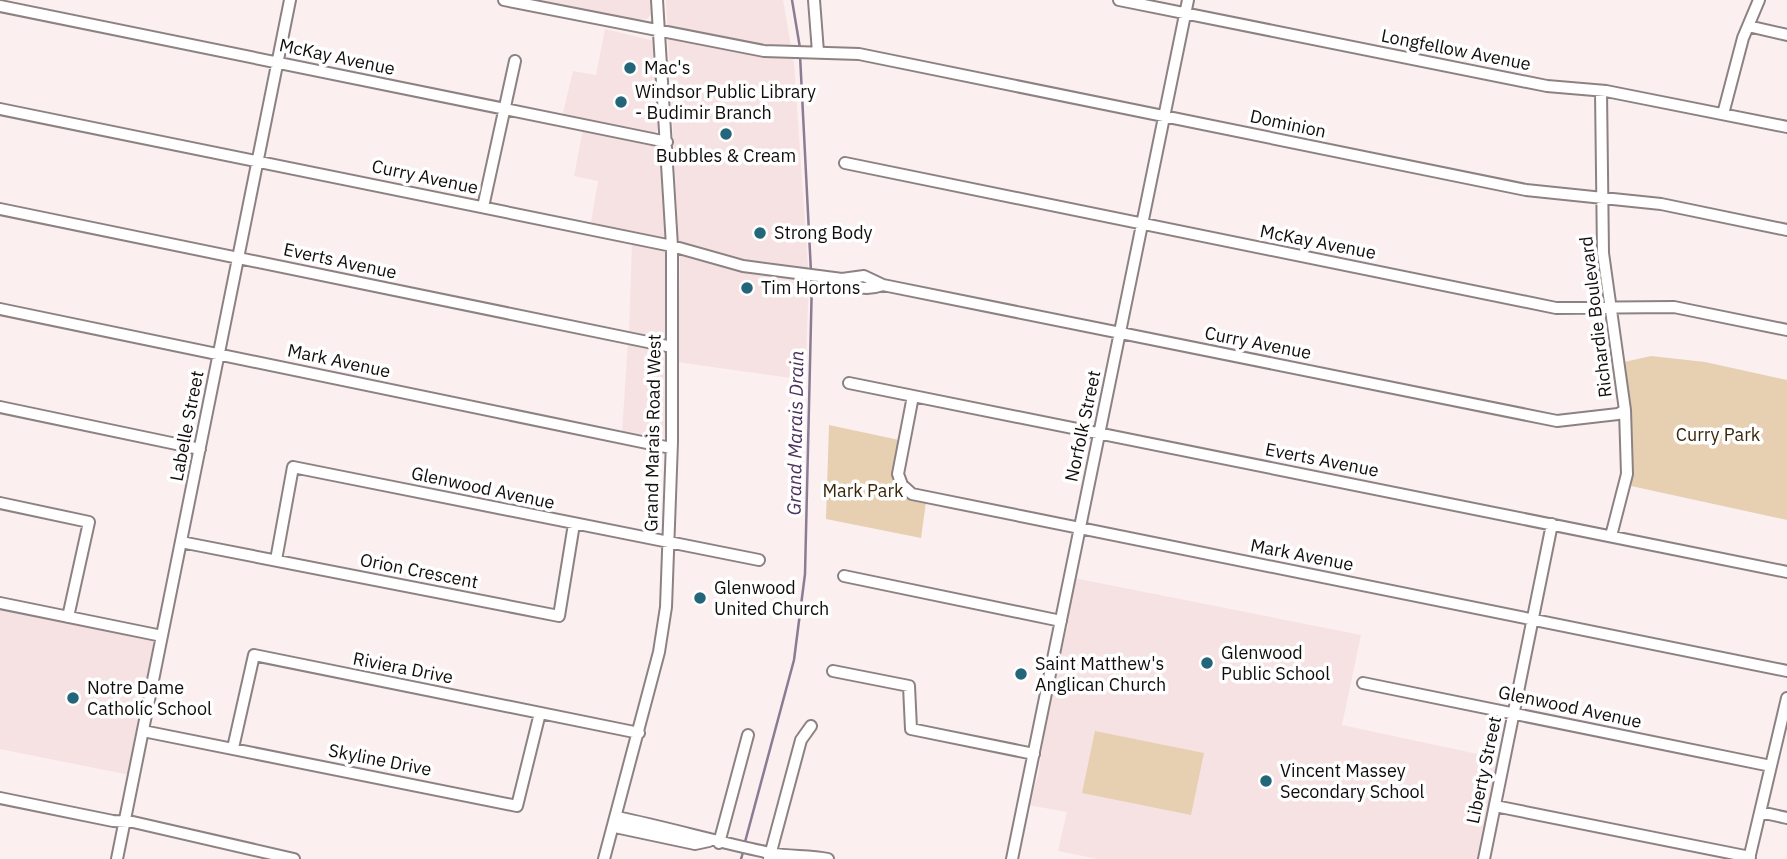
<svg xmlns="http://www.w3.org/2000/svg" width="1787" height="859" font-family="'IBM Plex Sans',sans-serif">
	<rect width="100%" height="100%" fill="#fbeff0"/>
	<path fill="#f7e2e3" d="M538,0h112l1,14 -4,5 -9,1z
		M666,0h117l11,63 15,218 -4,99 -128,-18 3,-98z
		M605,29l50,12 4,85 -3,6 -8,2 -86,-17 11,-46 23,4z
		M583,129l67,14 8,4 3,5 9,177 -4,10 -8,2 -29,-8 3,-90 -43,-9 9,-53 -24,-5z
		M628,342l41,7 -4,89 -7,2 -36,-8z
		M1074,578l287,57 -19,90 159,34 -21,100h-382l-40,-8 9,-39 -39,-7 10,-29 11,-74 19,-78 -1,-13z
		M0,607l156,34 -26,134 -130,-26z"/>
	<path fill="#e7cfb2" d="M1651,356l54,6 82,18v140l-156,-34 2,-44 -9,-80z
		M829,425l70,15c-6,34 -11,52 27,62l-5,36 -95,-19z
		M1095,731l109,22 -13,62 -109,-22z"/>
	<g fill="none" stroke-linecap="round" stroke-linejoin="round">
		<path stroke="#8b7b93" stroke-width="2.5" d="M792,0l8,48
			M800,55l11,217
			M745,842l49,-182 11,-86 7,-295
			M741,859l3,-10"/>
		<defs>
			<path id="minor" d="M504,0l260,51 95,3 667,136 135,14 126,26
				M814,0l4,52
				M1119,0l428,86 59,5 181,36
				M0,6l667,136
				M1748,26l39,9
				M1601,91l2,162 22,157 2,64 -16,62
				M0,109l672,137 71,20 99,13 22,-3 19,9 674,136 61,-7 7,-4
				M1723,114l20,-76 16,-38
				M845,163l711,145 118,-1 113,23
				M483,207l32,-146
				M0,209l672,138
				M842,279c11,10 27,11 41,6
				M0,309l671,139
				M849,383l938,189
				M913,396l-15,78 4,11 10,9 875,177
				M0,407l200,42
				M0,503l89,19 -21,95
				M181,542l378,74 15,-92
				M276,560l17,-93 466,93
				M844,576l217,45
				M0,603l162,33
				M833,671l76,15 2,43 123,25
				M1363,683l408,83
				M143,731l374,75 23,-93
				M233,748l21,-93 385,78
				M0,798l113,23 20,1 161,37
				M1495,806l255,51
				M1760,812l27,6
				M617,817c52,11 101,25 153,36 20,4 38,2 58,6
				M615,827l80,17 14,-3
				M719,843l29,-108
				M117,859l173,-859
				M604,859l55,-207 7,-45 6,-165v-196l-15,-246
				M769,859l32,-119 10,-14
				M1012,859l176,-859
				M1484,859l68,-335
				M1749,859l38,-161"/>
		</defs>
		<use href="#minor" stroke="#8d8283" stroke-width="14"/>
		<use href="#minor" stroke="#fff" stroke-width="10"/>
	</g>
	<g fill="#246679" stroke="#fff" stroke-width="2.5">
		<circle cx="630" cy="68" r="7"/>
		<circle cx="621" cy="102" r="7"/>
		<circle cx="726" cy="134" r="7"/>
		<circle cx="760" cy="233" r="7"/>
		<circle cx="747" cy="288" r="7"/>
		<circle cx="700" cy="598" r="7"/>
		<circle cx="1207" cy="663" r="7"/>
		<circle cx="1021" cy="674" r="7"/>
		<circle cx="73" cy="698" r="7"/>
		<circle cx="1266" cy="781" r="7"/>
	</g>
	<g text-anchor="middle" stroke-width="7" stroke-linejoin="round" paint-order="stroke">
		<g font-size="18" fill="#110d0d" stroke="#fff">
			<text transform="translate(1456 50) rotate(11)" y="6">Longfellow Avenue</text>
			<text transform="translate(337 57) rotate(12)" y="6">McKay Avenue</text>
			<text transform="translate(1288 124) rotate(12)" y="6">Dominion</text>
			<text transform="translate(425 177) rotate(12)" y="6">Curry Avenue</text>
			<text transform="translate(1318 242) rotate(11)" y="6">McKay Avenue</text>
			<text transform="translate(340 261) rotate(12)" y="6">Everts Avenue</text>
			<text transform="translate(1596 317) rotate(-97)" y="6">Richardie Boulevard</text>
			<text transform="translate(1258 343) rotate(11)" y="6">Curry Avenue</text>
			<text transform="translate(339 361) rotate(12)" y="6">Mark Avenue</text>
			<text transform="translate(187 426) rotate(-79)" y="6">Labelle Street</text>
			<text transform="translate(1083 426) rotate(-78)" y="6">Norfolk Street</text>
			<text transform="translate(653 433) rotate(-89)" y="6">Grand Marais Road West</text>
			<text transform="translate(1322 460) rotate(11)" y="6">Everts Avenue</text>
			<text transform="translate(483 488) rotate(12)" y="6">Glenwood Avenue</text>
			<text transform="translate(1302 555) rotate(11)" y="6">Mark Avenue</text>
			<text transform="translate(419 571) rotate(11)" y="6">Orion Crescent</text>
			<text transform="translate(403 668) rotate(11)" y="6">Riviera Drive</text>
			<text transform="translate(1570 707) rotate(12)" y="6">Glenwood Avenue</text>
			<text transform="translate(380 760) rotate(11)" y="6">Skyline Drive</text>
			<text transform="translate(1484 770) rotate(-78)" y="6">Liberty Street</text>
		</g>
		<g font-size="18" fill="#110d0d" stroke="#fff" text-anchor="start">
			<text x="644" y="74">Mac's</text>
			<text x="635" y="98">Windsor Public Library<tspan x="635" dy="21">- Budimir Branch</tspan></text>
			<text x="726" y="162" text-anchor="middle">Bubbles &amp; Cream</text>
			<text x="774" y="239">Strong Body</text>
			<text x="761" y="294">Tim Hortons</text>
			<text x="714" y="594">Glenwood<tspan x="714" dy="21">United Church</tspan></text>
			<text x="1221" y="659">Glenwood<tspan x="1221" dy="21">Public School</tspan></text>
			<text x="1035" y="670">Saint Matthew's<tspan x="1035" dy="21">Anglican Church</tspan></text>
			<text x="87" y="694">Notre Dame<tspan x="87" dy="21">Catholic School</tspan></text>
			<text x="1280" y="777">Vincent Massey<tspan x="1280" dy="21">Secondary School</tspan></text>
		</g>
		<g font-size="18" fill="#3a260b" stroke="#fff">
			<text x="1718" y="441">Curry Park</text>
			<text x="863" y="497">Mark Park</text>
		</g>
		<g font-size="19" font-style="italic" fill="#4c305e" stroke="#fff">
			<text transform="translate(795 433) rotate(-89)" y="7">Grand Marais Drain</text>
		</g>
	</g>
</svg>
